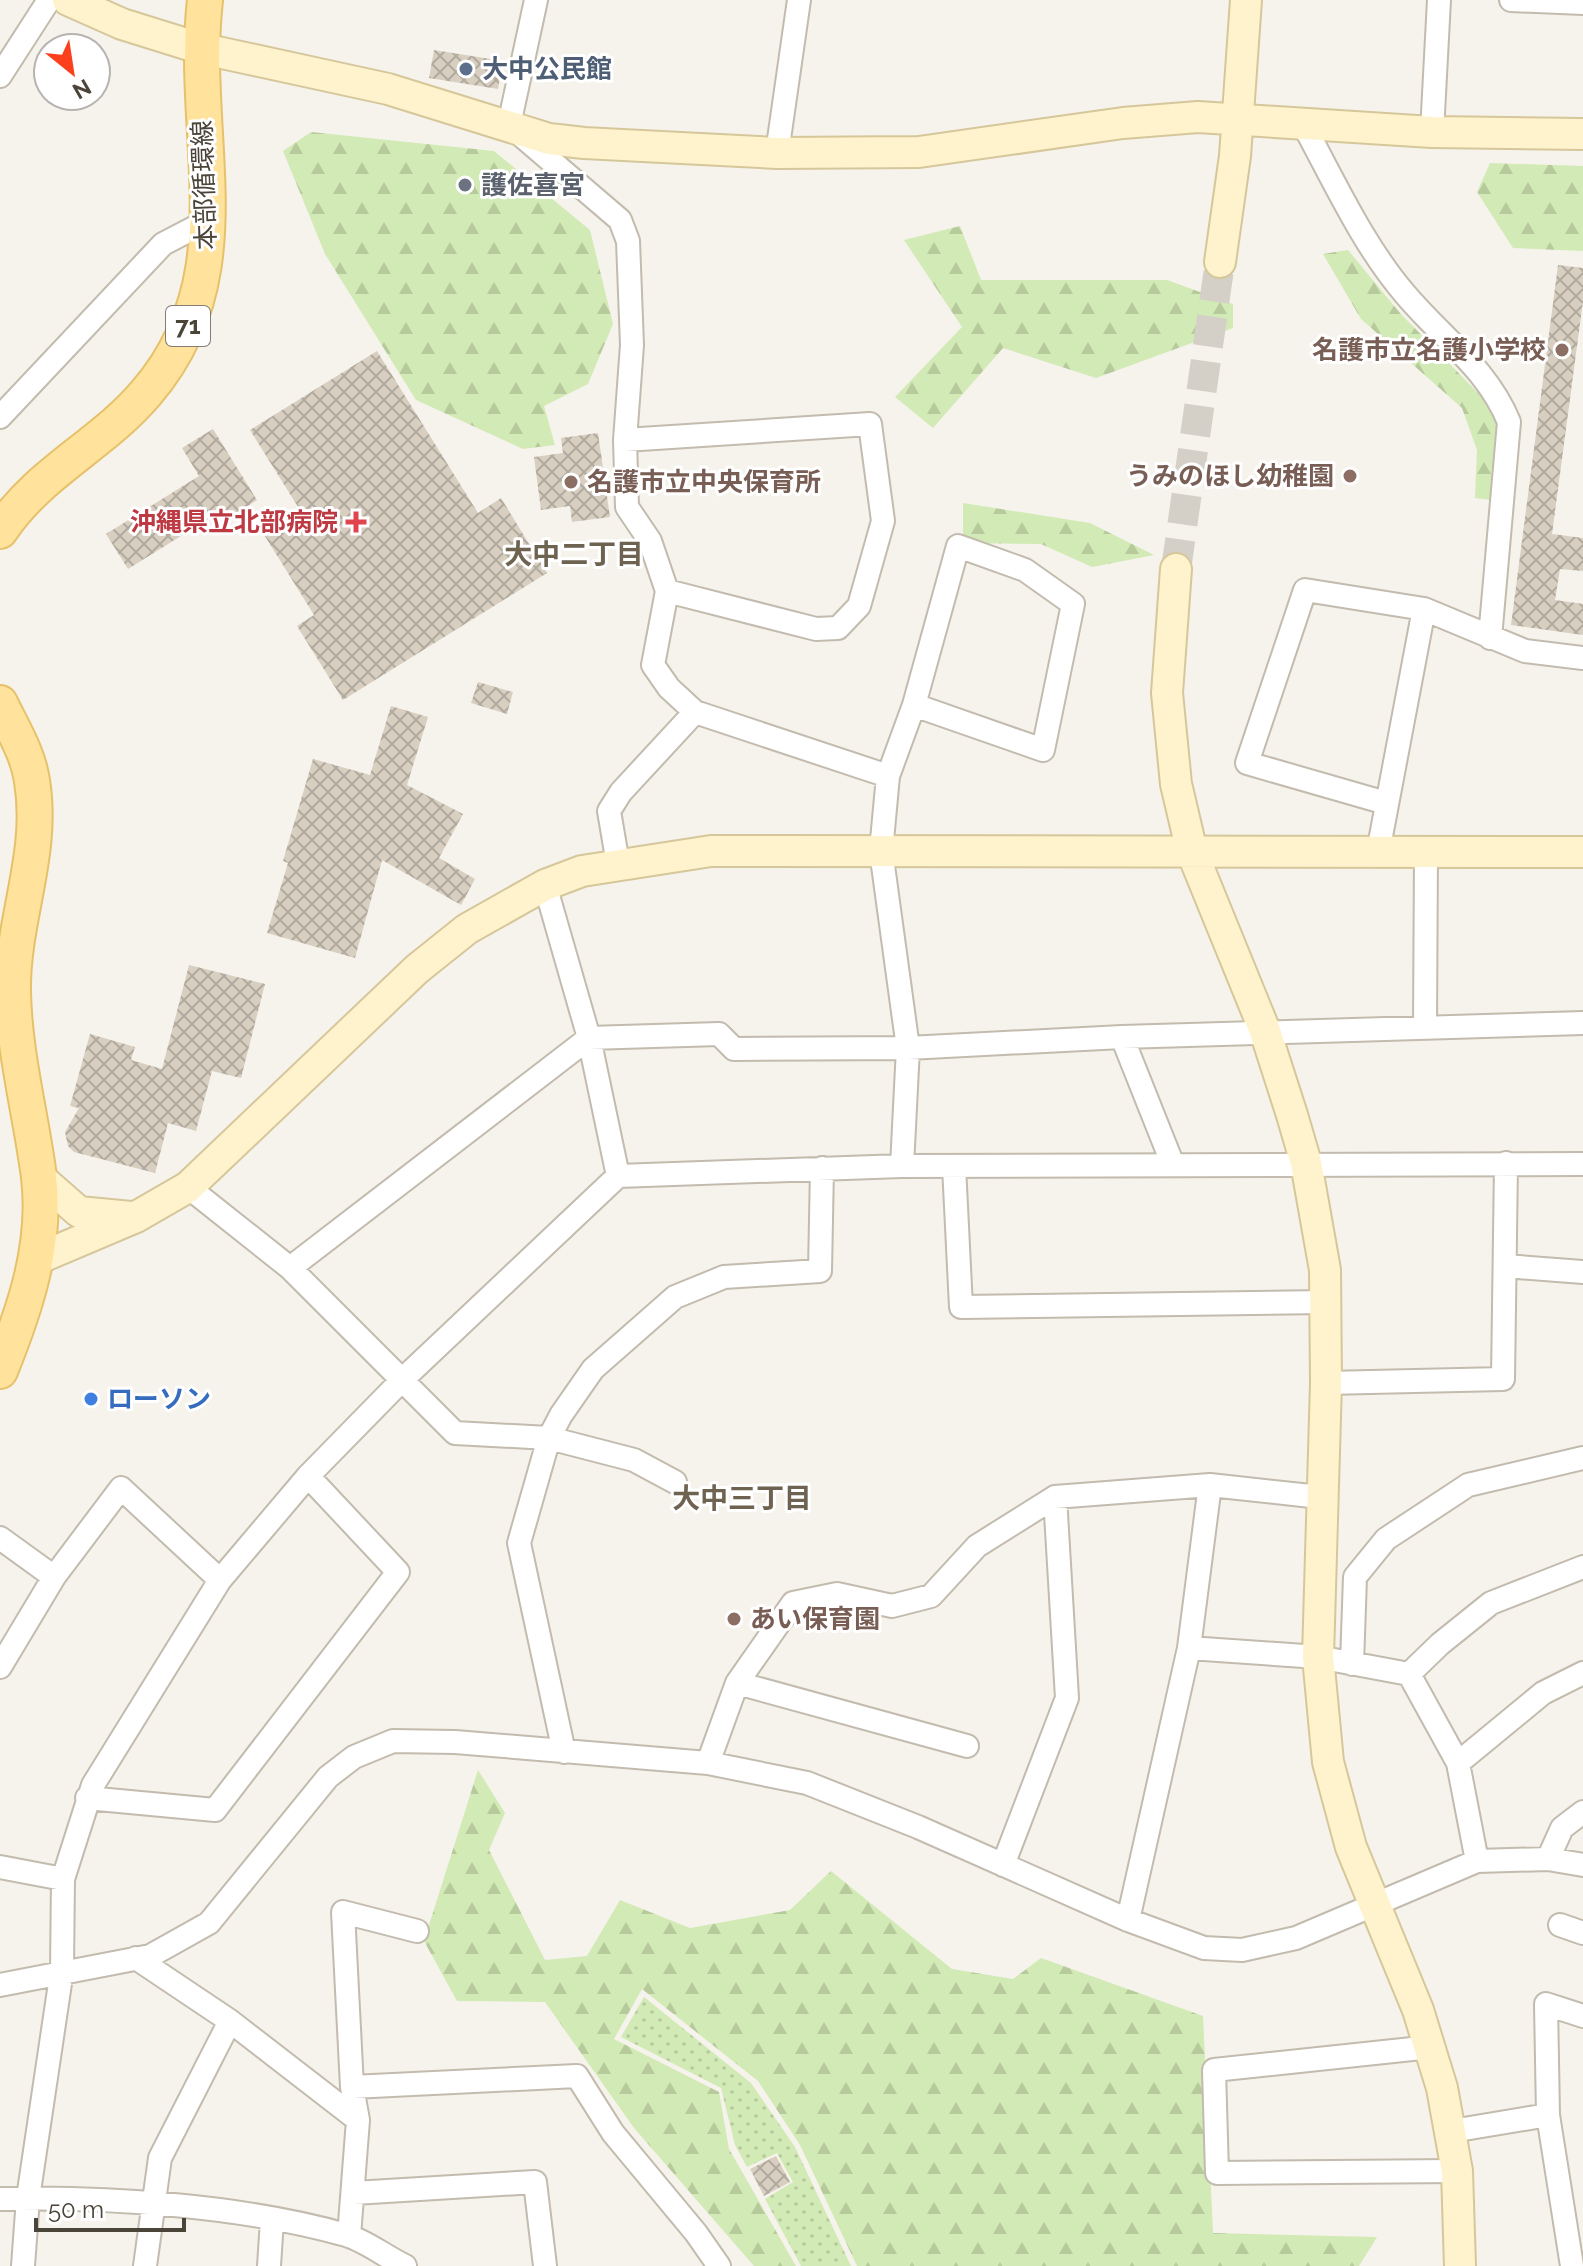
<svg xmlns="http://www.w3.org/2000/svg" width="1583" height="2266" font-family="Raleway,'Noto Sans JP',sans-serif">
	<defs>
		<pattern id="green-dots" width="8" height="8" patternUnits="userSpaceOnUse" patternTransform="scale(2)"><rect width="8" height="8" fill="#d2eab5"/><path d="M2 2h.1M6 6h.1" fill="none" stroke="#b6ca9c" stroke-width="1.8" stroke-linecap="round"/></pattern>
		<pattern id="forest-firs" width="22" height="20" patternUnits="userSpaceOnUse" patternTransform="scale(2)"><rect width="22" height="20" fill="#d2eab5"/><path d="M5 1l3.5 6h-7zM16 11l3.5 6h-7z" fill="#b6ca9c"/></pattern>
		<pattern id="building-cross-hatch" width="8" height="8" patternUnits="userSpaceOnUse" patternTransform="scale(2)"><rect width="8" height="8" fill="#d8cfc1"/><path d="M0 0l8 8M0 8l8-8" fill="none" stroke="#b1aa9e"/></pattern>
	</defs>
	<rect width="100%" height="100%" fill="#f6f3ec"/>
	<path fill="url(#green-dots)" d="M644,1997l107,86 44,64 56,119h-50l-36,-67 28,-17 -16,-29 -30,14 -12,-22 -14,-57 -100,-51z"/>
	<path fill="url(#forest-firs)" d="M311,132l183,19 96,79 23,94 -25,60 -44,22 11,39 -32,4 -107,-49 -91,-146 -42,-103z
		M1490,163l93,3v85l-70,-3 -36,-56z
		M960,226l21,54h186l66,24v24l-137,50 -93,-30 -70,80 -38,-31 67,-70 -58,-87z
		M1348,250l52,63 83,85 19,36 -3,67 -24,-3 2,-48 -15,-42 -101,-89 -38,-65z
		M963,503l127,20 64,32 -62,12 -51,-23 -78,-1z
		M478,1770l27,43 -16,37 56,110 42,-4 33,-56 70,28 100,-18 41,-39 121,98 61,10 28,-21 162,58 10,217 164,4 -18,29h-502l-57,-121 -42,-64 -116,-92 -28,50 105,53 10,57 67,117h-42l-120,-138 -89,-126 -88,-1 -33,-60z"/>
	<path fill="url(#building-cross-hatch)" d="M434,50l69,11 -5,28 -69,-11z
		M1558,265l25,3v33l-31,233 31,4v33l-23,-2 -5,31 28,4v31l-72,-10z
		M377,351l101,162 23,-15 46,75 -204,127 -46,-74 17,-11 -51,-82 37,-23 -50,-80z
		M213,429l44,71 -30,19 -6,-8 -93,58 -22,-35 93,-58 -17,-28z
		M598,433l12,84 -38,5 -2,-16 -29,4 -7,-53 29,-4 -2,-15z
		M478,682l35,10 -6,22 -36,-11z
		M391,706l37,11 -21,68 56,29 -24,44 36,21 -14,26 -79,-45 -27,98 -88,-25 21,-70 -5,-2 30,-102 57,16z
		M189,965l76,19 -24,94 -29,-7 -16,60 -28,-8 -13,50 -81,-21 -6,-6 -3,-14 14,-24 -9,-2 20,-72 45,13 -4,13 31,9z
		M776,2156l14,26 -26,14 -14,-27z"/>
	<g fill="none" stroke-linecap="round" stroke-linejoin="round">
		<path stroke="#d4d0c8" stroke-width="30" stroke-dasharray="30 15" stroke-linecap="butt" d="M1176,569l44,-307"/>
		<defs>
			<path id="street" d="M536,0l-27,125 111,95 8,21 4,104 -7,95 2,67 23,34 17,50 -14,74 16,23 26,24 193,64
				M1511,0l72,3
				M0,76l49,-76
				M1303,124c31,57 60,121 102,170 37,44 82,74 104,128l-19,216
				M1432,132l7,-132
				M777,153l22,-153
				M0,417l163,-173 46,-24
				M625,440l245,-16 13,97 -24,85 -21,22 -22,1 -149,-38
				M958,546l67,24 48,34 -30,146 -129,-45z
				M1386,803l-139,-40 58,-173 119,19 101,42 58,7
				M1378,852l46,-243
				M618,864l-9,-53 12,-19 74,-80
				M545,885l44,153 29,138
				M1425,1027l1,-175
				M1122,1037l461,-14
				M902,1166l6,-118 -27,-197 7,-75 26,-71
				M954,1166l7,141 365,-5
				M188,1187l102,81 165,165 94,5 85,22 41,22
				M1505,1266l78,6
				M290,1268l299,-230 130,-4 15,15 174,-1 214,-11 51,128
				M1326,1383l177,-4 3,-216
				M0,1538l54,39
				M1189,1648l129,9 91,17
				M1352,1664l3,-87 31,-38 82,-54 115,-27
				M0,1667l54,-90 67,-89 99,92
				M1409,1674l31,-30 51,-41 92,-36
				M1409,1674l49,89 19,98
				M737,1683l230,63
				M564,1752l-45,-209 30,-105 12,-23 32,-46 82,-72 49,-20 96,-6 2,-103
				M708,1763l29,-80 56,-80 44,-9 55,12 39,-10 46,-50 78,-49 155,-12 110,12
				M1458,1763l85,-70 40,-20
				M87,1798l128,12 183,-238 -90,-96
				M1548,1859l14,-31 21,-16
				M1003,1865l64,-167 -12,-201
				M0,1867l63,12
				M1128,1920l61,-272 21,-163
				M1560,1925l23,8
				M136,1958l94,63
				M0,1985l150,-29 59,-33 119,-146 26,-20 39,-16 62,1 253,21 99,20 111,44 210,93 76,28 38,2 54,-12 181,-77 71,-2 35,6
				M1431,2047l-217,23 3,103 240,-2
				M352,2087l225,-11 36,57 83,100 23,33
				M1452,2131l96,-16
				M354,2193l181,-11 10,84
				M0,2199c104,-3 245,7 346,36 20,6 40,22 59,31
				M349,2236l9,-116 -6,-33 -9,-175 74,19
				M23,2266l5,-68 34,-228 1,-91 30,-94 127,-205 88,-104 95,-97 215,-203 284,-10 681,-2
				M145,2266l15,-108 70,-137 128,99
				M269,2266l3,-46
				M1572,2266l-24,-151 -2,-111 37,12"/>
			<path id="secondary" d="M68,0l54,24 77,24 189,41 161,50 35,4 193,10 142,-1 204,-29 75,-6 234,15 151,2
				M1220,262l15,-106 11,-156
				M1176,569l-9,124 9,91 16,68 73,179 27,84 14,48 19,107 1,113 -8,274 10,105 23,85 67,163 24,78 15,83 3,95
				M39,1177l40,35 52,5
				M37,1259l99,-42 52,-30 229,-218 50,-40 78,-44 37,-14 129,-20 872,1"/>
			<path id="primary" d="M0,531c39,-59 102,-86 146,-138 102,-119 43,-252 59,-393
				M0,703c12,25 28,50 32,78 12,73 -20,138 -19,210 1,63 18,124 26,186 8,68 -14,132 -39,194"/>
		</defs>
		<use href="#street" stroke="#c2bbae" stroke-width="26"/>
		<use href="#secondary" stroke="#d6c79b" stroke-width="34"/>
		<use href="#primary" stroke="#e6c16a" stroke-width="38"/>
		<use href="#street" stroke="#fff" stroke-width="22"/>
		<use href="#secondary" stroke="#fff3cd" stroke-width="30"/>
		<use href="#primary" stroke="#ffe39c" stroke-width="34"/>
	</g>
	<circle fill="#5c6f8a" stroke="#fff" stroke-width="3" cx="466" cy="69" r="8"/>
	<circle fill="#6b7280" stroke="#fff" stroke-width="3" cx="465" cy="185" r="8"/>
	<g fill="#8d6e63" stroke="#fff" stroke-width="3">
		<circle cx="1562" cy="350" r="8"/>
		<circle cx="1350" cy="476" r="8"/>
		<circle cx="571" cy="482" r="8"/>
		<circle cx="734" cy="1619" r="8"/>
	</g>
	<path fill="#e0444e" stroke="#fff" stroke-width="3" d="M352 510h8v8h8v8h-8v8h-8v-8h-8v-8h8z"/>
	<circle fill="#3f7fe0" stroke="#fff" stroke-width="3" cx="91" cy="1399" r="8"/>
	<g text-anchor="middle" stroke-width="6" stroke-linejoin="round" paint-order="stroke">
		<rect fill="#fff" stroke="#817c74" stroke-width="2" x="166" y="306" width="44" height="40" rx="6"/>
		<g font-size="24" font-weight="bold" fill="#4b4439">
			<text x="188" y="334">71</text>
		</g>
		<g font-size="26" font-weight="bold" fill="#4e5e75" stroke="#fff" text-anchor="start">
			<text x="482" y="78">大中公民館</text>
		</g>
		<g font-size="26" fill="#4b4439" stroke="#fff">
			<text transform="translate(204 185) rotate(-92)" y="9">本部循環線</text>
		</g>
		<g font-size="26" font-weight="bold" fill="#5b616d" stroke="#fff" text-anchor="start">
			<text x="481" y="194">護佐喜宮</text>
		</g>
		<g font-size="26" font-weight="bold" fill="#785e54" stroke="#fff" text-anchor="end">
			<text x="1546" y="359">名護市立名護小学校</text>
			<text x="1334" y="485">うみのほし幼稚園</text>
			<text x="587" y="491" text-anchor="start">名護市立中央保育所</text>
			<text x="750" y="1628" text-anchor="start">あい保育園</text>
		</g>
		<g font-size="26" font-weight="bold" fill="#be3a42" stroke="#fff" text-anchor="end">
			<text x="338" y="531">沖縄県立北部病院</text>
		</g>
		<g font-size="26" font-weight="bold" fill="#366cbe" stroke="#fff" text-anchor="start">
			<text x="107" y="1408">ローソン</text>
		</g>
		<g font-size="28" font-weight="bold" fill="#6e6250" stroke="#fff">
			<text x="574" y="564">大中二丁目</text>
			<text x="742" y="1508">大中三丁目</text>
		</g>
	</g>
	<g transform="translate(72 72) rotate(150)"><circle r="38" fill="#ffffff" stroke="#b7b4b0" stroke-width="2"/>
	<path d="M0-6L14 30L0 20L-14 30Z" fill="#fc3f1d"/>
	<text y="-12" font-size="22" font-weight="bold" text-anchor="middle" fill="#4b4439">N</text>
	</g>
	<path d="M36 2218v12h148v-12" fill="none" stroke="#4b4439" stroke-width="4"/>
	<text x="48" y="2218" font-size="24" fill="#4b4439" stroke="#ffffff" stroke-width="6" paint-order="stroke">50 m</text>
</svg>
